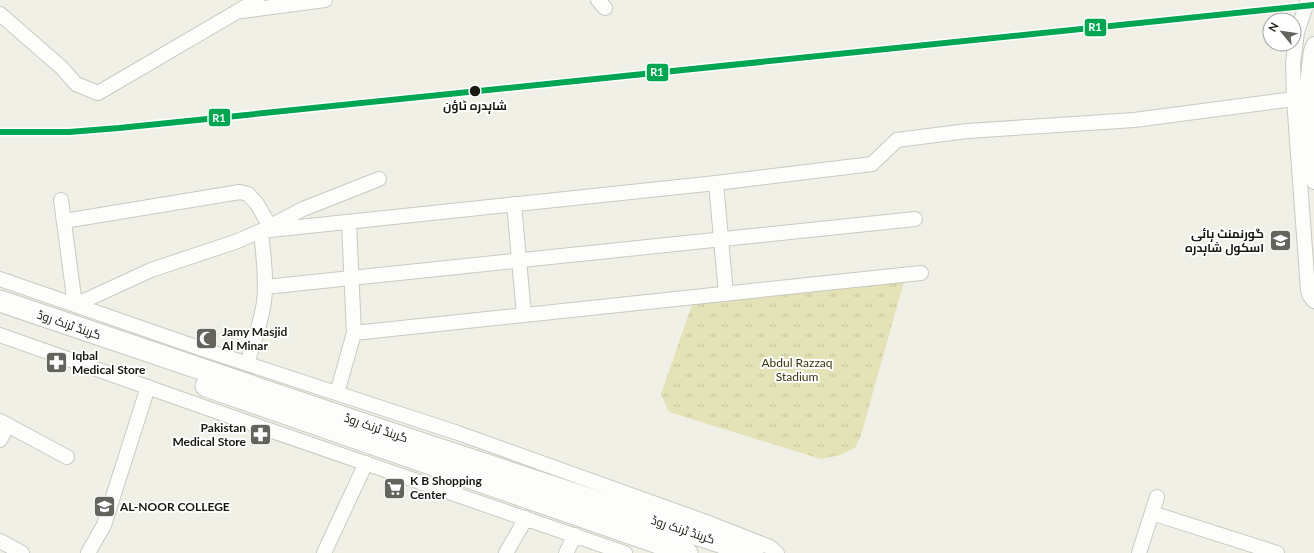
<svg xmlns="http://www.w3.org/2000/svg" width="1314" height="553" font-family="Lato,Cairo,sans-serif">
	<defs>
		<pattern id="park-tufts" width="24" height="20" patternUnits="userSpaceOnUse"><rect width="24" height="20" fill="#e4e3b7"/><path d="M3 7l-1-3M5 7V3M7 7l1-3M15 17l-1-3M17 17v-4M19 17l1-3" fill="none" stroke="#c3c29c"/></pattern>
	</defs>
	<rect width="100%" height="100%" fill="#f0f0e6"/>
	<path fill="url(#park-tufts)" d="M905,278l-44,157 -6,13 -15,7 -19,4 -152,-47 -8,-18 32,-92z"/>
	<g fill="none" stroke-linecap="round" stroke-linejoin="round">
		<defs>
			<path id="minor" d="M598,0l7,8
				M1308,0l-11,32 -4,31 1,36 14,191 2,6 4,5
				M242,11l83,-11
				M0,14l62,54 14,16 22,9 159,-93
				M1314,44l-3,7 -4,33 7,98
				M716,183l10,111
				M61,200l14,105 76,-35 84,-28 26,-11 455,-48 156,-19 25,-24 70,-9 167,-11 160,-21
				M514,204l10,111
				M64,221l176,-29 8,2 9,10 15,26
				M0,279l205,71 253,83 248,89 64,25 7,6
				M265,287l650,-68
				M354,333l567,-60
				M0,335l252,89 373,129
				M247,364c6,-20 14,-41 17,-62 3,-23 -1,-48 -3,-71l42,-22 76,-30
				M337,393l17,-60 -5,-110
				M0,421l67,36
				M0,440l8,-15
				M1152,513l125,40
				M0,541l22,12
				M88,553l16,-28 44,-138
				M324,553l42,-90
				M506,553l20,-35
				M566,553l9,-18
				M1139,553l18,-56"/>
			<path id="highway" d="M0,301l375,127 378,125
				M206,386l481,167"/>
		</defs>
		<use href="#minor" stroke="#cacac2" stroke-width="16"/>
		<use href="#highway" stroke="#cacac2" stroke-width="23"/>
		<use href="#minor" stroke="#fdfdfb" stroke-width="14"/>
		<use href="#highway" stroke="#fdfdfb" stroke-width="21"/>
		<path stroke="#d2d2cf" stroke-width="3" stroke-dasharray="5 5" stroke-linecap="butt" d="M0,132h69l50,-4 1195,-123"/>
		<defs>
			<path id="rail-1" d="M0,132h69l50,-4 1195,-123"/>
		</defs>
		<use href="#rail-1" stroke="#fff" stroke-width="9"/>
		<use href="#rail-1" stroke="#00a651" stroke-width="6"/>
	</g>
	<defs>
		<symbol id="school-square" viewBox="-11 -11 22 22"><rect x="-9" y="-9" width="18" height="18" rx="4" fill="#64645c" stroke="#fff"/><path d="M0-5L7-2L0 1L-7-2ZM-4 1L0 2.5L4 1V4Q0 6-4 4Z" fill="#fff"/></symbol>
		<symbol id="mosque-square" viewBox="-11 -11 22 22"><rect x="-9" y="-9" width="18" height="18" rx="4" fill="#64645c" stroke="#fff"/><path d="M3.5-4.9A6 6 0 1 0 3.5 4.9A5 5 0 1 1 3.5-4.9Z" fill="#fff"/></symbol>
		<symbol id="pharmacy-square" viewBox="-11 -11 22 22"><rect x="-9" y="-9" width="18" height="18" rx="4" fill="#64645c" stroke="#fff"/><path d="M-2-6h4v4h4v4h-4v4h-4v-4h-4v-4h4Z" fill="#fff"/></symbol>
		<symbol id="supermarket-square" viewBox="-11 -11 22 22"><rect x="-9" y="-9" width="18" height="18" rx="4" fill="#64645c" stroke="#fff"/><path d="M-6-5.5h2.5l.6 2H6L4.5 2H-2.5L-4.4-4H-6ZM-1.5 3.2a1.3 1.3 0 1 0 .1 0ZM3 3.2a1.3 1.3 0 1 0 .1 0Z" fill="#fff"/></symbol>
		<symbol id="university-square" viewBox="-11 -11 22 22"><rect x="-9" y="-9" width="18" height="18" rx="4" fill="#64645c" stroke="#fff"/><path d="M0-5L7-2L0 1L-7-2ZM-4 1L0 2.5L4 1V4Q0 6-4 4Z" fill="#fff"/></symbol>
	</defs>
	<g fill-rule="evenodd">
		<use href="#school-square" x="1268" y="228" width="25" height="25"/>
		<use href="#mosque-square" x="194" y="326" width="25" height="25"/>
		<use href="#pharmacy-square" x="44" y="350" width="25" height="25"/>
		<use href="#pharmacy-square" x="248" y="422" width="25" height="25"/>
		<use href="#supermarket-square" x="382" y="476" width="25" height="25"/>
		<use href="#university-square" x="92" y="494" width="25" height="25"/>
	</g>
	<circle fill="#191912" stroke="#fff" stroke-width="1.5" cx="475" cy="91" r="6"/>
	<g text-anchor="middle" stroke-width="4" stroke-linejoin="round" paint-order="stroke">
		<g font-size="12" font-weight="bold" fill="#191912" stroke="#fff">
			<text x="475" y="110">شاہدرہ ٹاؤن</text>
		</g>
		<g font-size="12" font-weight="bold" fill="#191912" stroke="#fff" text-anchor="start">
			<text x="1264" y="238" text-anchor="end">گورنمنٹ ہائی<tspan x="1264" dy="14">اسکول شاہدرہ</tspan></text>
			<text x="222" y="336">Jamy Masjid<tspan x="222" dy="14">Al Minar</tspan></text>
			<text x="72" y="360">Iqbal<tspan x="72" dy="14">Medical Store</tspan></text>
			<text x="246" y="432" text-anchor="end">Pakistan<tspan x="246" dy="14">Medical Store</tspan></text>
			<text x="410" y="485">K B Shopping<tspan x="410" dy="14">Center</tspan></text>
			<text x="120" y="511">AL-NOOR COLLEGE</text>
		</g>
		<g font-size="12" fill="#191912" stroke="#fff">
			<text transform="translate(69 325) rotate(19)" y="4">گرینڈ ٹرنک روڈ</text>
			<text transform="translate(376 428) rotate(19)" y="4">گرینڈ ٹرنک روڈ</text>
			<text transform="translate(683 530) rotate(18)" y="4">گرینڈ ٹرنک روڈ</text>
		</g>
		<g font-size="12" fill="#38360a" stroke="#fff">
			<text x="797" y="367">Abdul Razzaq<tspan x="797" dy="14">Stadium</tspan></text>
		</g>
	</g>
	<g stroke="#fff" stroke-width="1.5">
		<rect x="1084" y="18" width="23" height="19" rx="4" fill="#00a651"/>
		<rect x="646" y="63" width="23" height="19" rx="4" fill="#00a651"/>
		<rect x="208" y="108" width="23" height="19" rx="4" fill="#00a651"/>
	</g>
	<g font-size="11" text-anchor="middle" font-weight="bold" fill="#fff">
		<text x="1095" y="31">R1</text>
		<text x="657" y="76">R1</text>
		<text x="219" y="122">R1</text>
	</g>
	<g transform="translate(1282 32) rotate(299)"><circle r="19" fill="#ffffff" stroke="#a3a3a0"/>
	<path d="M0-3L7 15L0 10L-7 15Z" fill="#64645c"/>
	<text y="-6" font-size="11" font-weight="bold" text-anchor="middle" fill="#191912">N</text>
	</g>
</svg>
